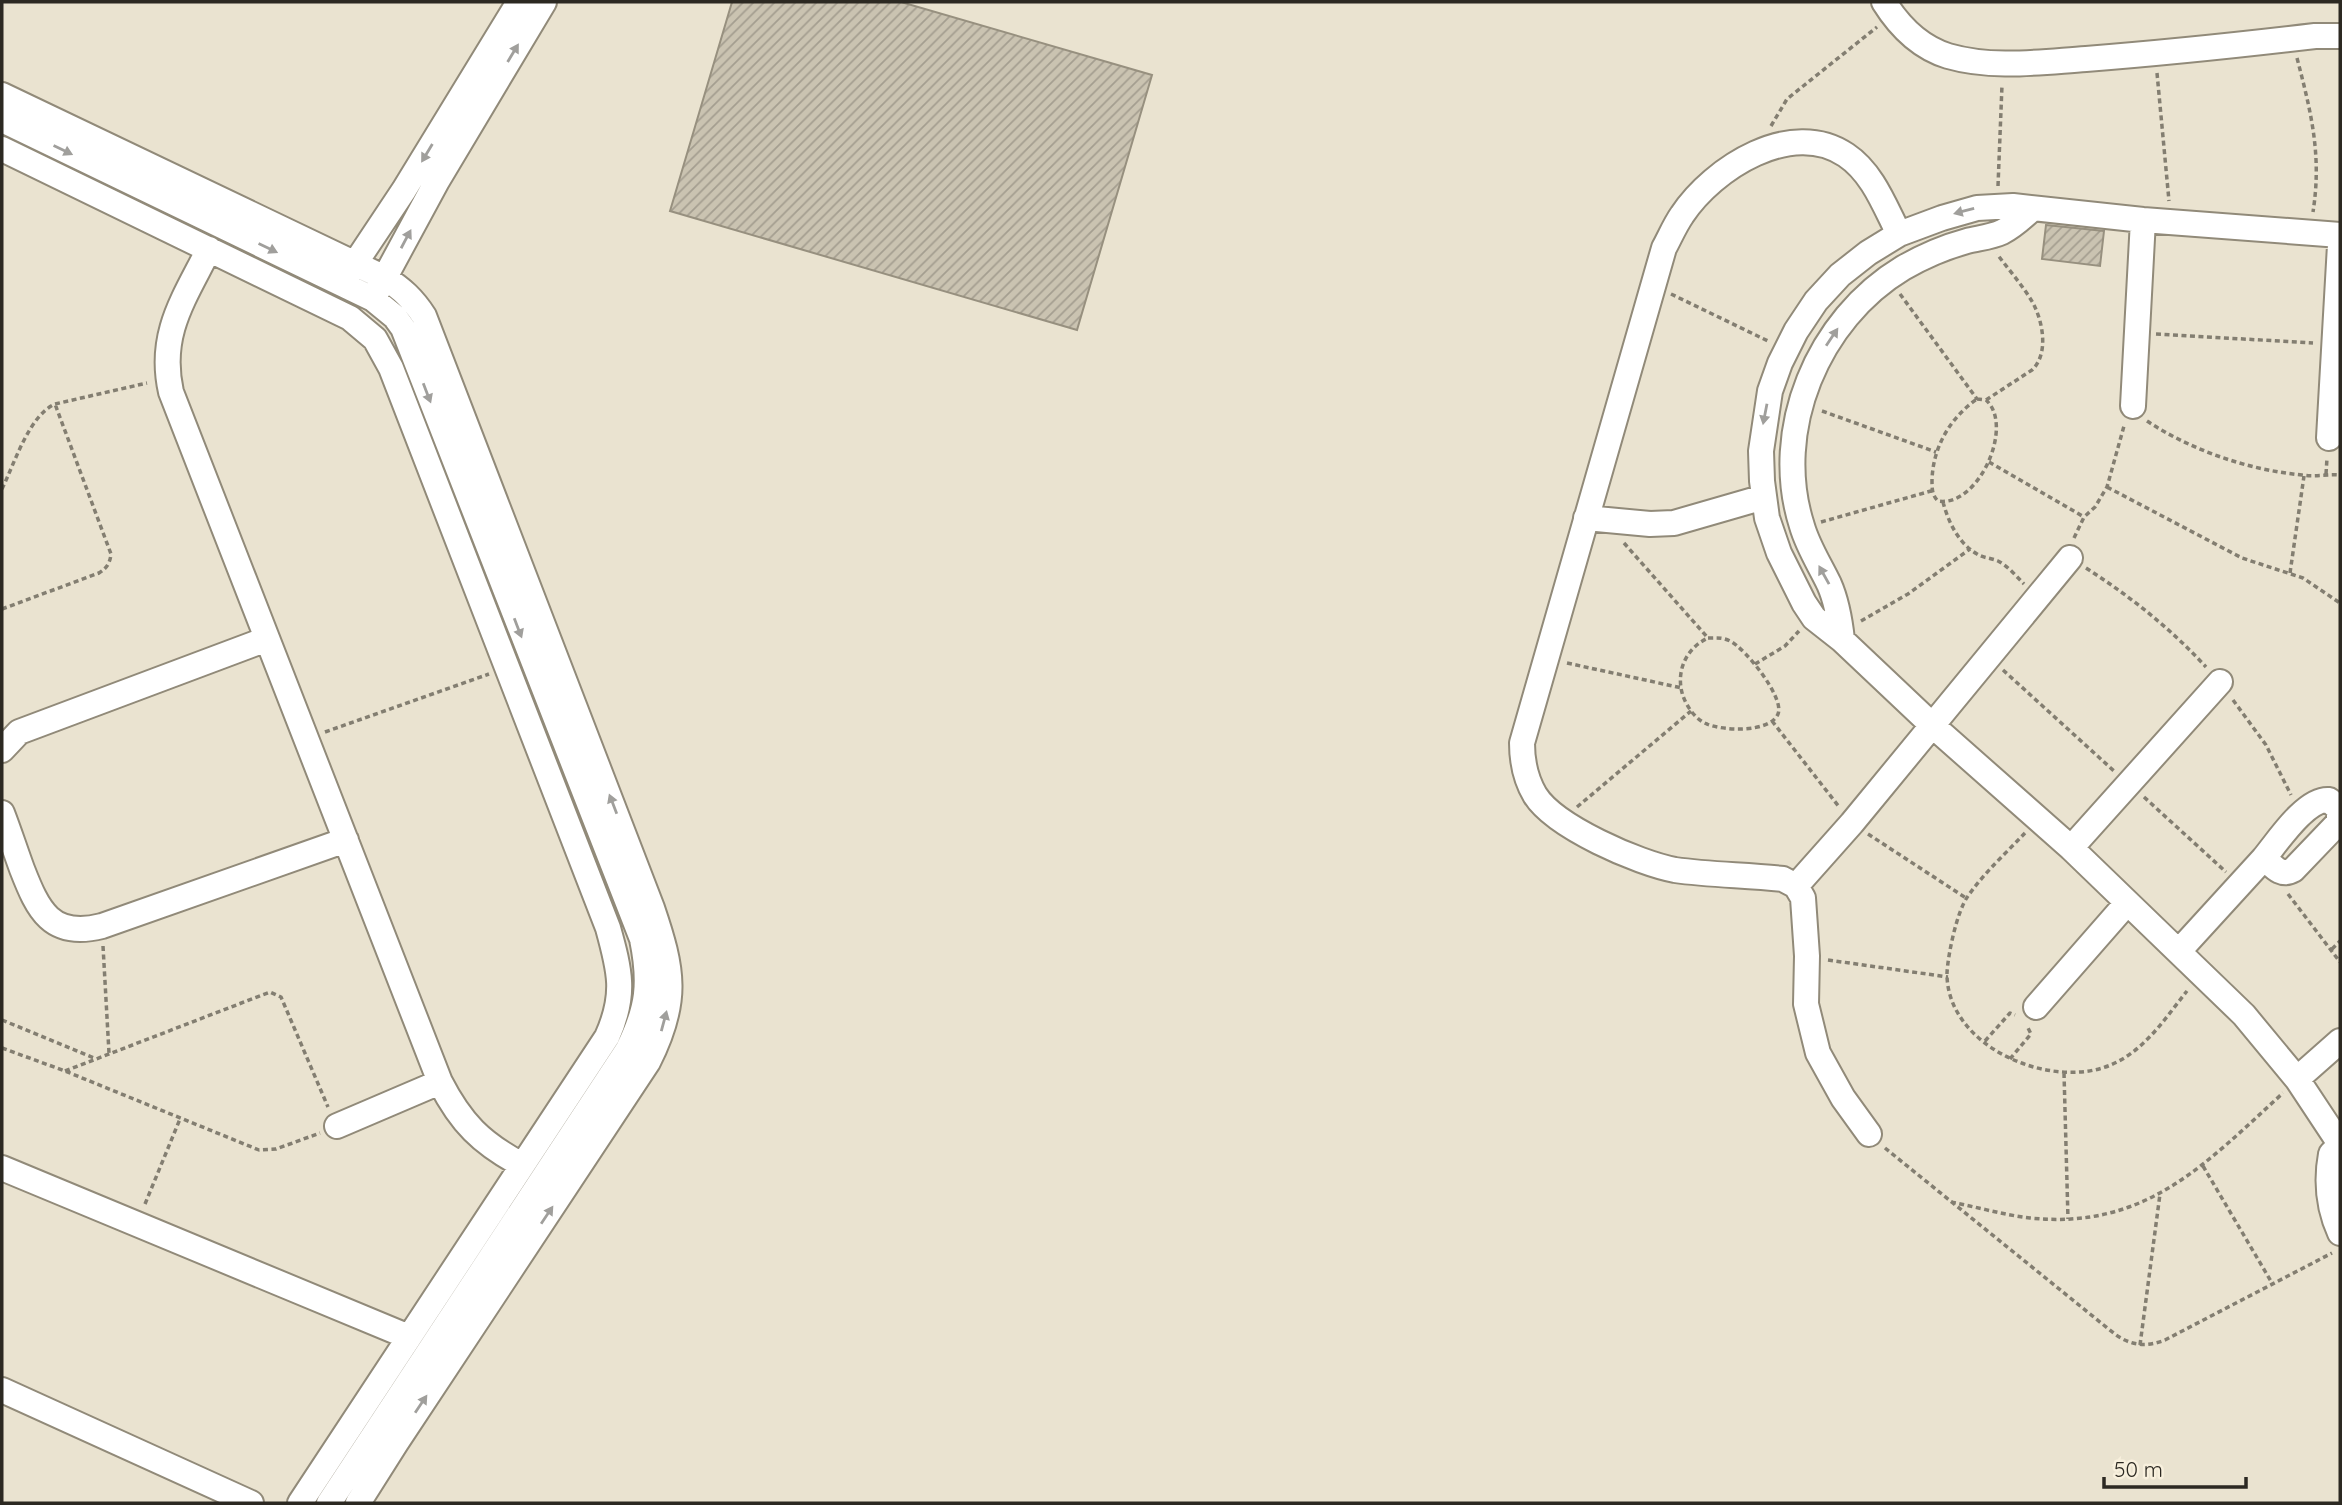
<svg xmlns="http://www.w3.org/2000/svg" width="2342" height="1505" font-family="Quicksand,sans-serif">
	<defs>
		<pattern id="building-hatch" width="6" height="6" patternUnits="userSpaceOnUse" patternTransform="scale(1.75)"><rect width="6" height="6" fill="#cac3b1"/><path d="M-1 1l2-2M0 6l6-6M5 7l2-2" fill="none" stroke="#a49e90"/></pattern>
	</defs>
	<rect width="100%" height="100%" fill="#eae3d0"/>
	<path fill="url(#building-hatch)" stroke="#97907f" stroke-width="2" d="M732,2h169l251,73 -75,255 -407,-119z
		M2046,225l58,6 -4,35 -58,-7z"/>
	<g fill="none" stroke-linecap="round" stroke-linejoin="round">
		<defs>
			<path id="minor" d="M1884,2c15,24 35,45 64,54 45,13 92,6 138,3 76,-6 153,-14 229,-23h25
				M2,95l383,183c17,11 28,21 39,38l228,592c21,62 27,93 -4,154l-252,381 -38,60
				M2,120l371,179 22,18 8,11 239,611c9,44 6,69 -14,110l-299,454
				M2,149l348,169 25,21 16,29 217,560c12,43 18,67 -1,109l-307,466
				M2340,235l-197,-15 -130,-14 -36,2 -35,10 -43,16 -31,19 -28,22 -24,26 -20,30 -16,32 -10,28 -9,60 1,30 5,37 12,35 25,50 10,15 28,22 91,86 138,122 173,167 53,64 43,65
				M209,249c-25,50 -51,85 -38,143l269,690c21,41 41,61 82,83
				M346,277l58,-87 115,-188
				M377,292l60,-111 107,-179
				M2133,406l10,-186
				M2329,438l11,-193
				M1586,518l64,6 24,-1 90,-26
				M1842,640c-2,-19 -5,-38 -13,-56 -9,-19 -21,-37 -27,-58 -31,-96 16,-207 101,-258 19,-11 42,-21 64,-27 12,-3 24,-4 35,-9 12,-6 21,-15 30,-23
				M2,750l17,-18 248,-93
				M2,813c7,18 13,37 20,56 16,41 29,70 80,57l244,-86
				M2071,848l149,-166
				M1796,886l56,-63 218,-265
				M2179,951l85,-93c9,8 17,19 29,12l46,-48v-13l-10,-9c-23,-2 -51,41 -65,58
				M2036,1007l91,-104
				M2297,1079l43,-38
				M337,1126l103,-44
				M1869,1134l-26,-36 -25,-45 -12,-49 1,-48 -4,-58 -7,-12 -13,-7c-36,-4 -72,-4 -108,-9 -37,-7 -120,-43 -140,-75 -10,-17 -13,-33 -13,-52l142,-495c6,-11 11,-23 18,-33 31,-47 110,-97 164,-60 27,18 39,52 53,79
				M2340,1145l-9,9c-5,27 -2,55 9,79
				M2,1168l407,169
				M2,1390l249,113"/>
		</defs>
		<use href="#minor" stroke="#918a79" stroke-width="28"/>
		<path stroke="#837e71" stroke-width="3.5" stroke-dasharray="5 3.5" stroke-linecap="butt" d="M2297,58c14,54 25,97 16,154
			M2157,73l12,128
			M1771,126l16,-27 90,-72
			M1998,186l4,-101
			M1671,294l97,47
			M1900,294l77,105
			M2156,334l157,9
			M1977,399l9,1c29,26 -8,108 -48,101 -6,-6 -6,-12 -6,-21 1,-33 18,-62 45,-81z
			M1986,400l46,-30c17,-16 11,-48 1,-67 -10,-17 -24,-33 -36,-49
			M1822,411l114,41
			M2147,421c44,29 101,49 155,54 13,2 25,-1 38,0
			M1989,462l95,55
			M2326,474l1,-16
			M2107,487l135,71 61,20 37,25
			M2,489c13,-27 27,-73 53,-85l92,-21
			M1943,502c5,19 15,41 34,52 6,4 14,4 21,7 10,5 18,15 26,23
			M1821,522l110,-31
			M2074,538l10,-21 11,-10 12,-20 17,-61
			M1624,543l84,95
			M2086,568c45,29 84,60 120,99
			M2290,573l14,-97
			M2,609l97,-36c8,-5 11,-10 12,-19l-56,-150
			M1861,621l47,-27 62,-45
			M1708,638c8,0 14,-1 22,3 15,7 55,57 48,73 -8,19 -55,17 -71,10 -11,-4 -20,-17 -24,-28 -8,-24 3,-48 25,-58z
			M1567,663l115,25
			M1755,664l30,-18 14,-15
			M2003,670l111,101
			M2233,700l33,45 25,50
			M1772,721l68,87
			M325,732l164,-58
			M2144,797l82,75
			M1577,807l114,-96
			M2025,833c-19,20 -41,40 -57,63 -11,15 -20,58 -21,77 -1,75 109,121 170,89 30,-15 50,-46 70,-71
			M1868,834l98,64
			M2288,894l52,68
			M103,946l6,107
			M2332,949l8,-8
			M1828,960l120,17
			M2,1020l92,38
			M1985,1041l25,-28 5,2
			M2,1048l63,23 194,79 17,-1 44,-16
			M2010,1059l21,-25 -3,-6
			M65,1071l205,-79 11,5 47,110
			M2064,1073l4,146
			M1885,1148l231,187c16,11 31,12 49,5l167,-87
			M2203,1166l69,117
			M1951,1202c26,5 53,13 79,16 116,12 175,-54 253,-125
			M145,1204l35,-85
			M2140,1345l20,-151"/>
		<use href="#minor" stroke="#fff" stroke-width="24"/>
	</g>
	<defs><path id="oneway-solid" d="M-6-.8H1V-3.2L6.5 0L1 3.2V.8H-6Z" transform="scale(1.75)"/></defs>
	<g fill="#a09f9c">
		<use href="#oneway-solid" transform="translate(513 53) rotate(-59)"/>
		<use href="#oneway-solid" transform="translate(63 150) rotate(26)"/>
		<use href="#oneway-solid" transform="translate(427 153) rotate(121)"/>
		<use href="#oneway-solid" transform="translate(1964 211) rotate(165)"/>
		<use href="#oneway-solid" transform="translate(406 239) rotate(-62)"/>
		<use href="#oneway-solid" transform="translate(268 248) rotate(26)"/>
		<use href="#oneway-solid" transform="translate(1832 337) rotate(-56)"/>
		<use href="#oneway-solid" transform="translate(427 393) rotate(69)"/>
		<use href="#oneway-solid" transform="translate(1765 414) rotate(101)"/>
		<use href="#oneway-solid" transform="translate(1824 575) rotate(-119)"/>
		<use href="#oneway-solid" transform="translate(518 628) rotate(69)"/>
		<use href="#oneway-solid" transform="translate(613 804) rotate(-111)"/>
		<use href="#oneway-solid" transform="translate(664 1021) rotate(-75)"/>
		<use href="#oneway-solid" transform="translate(547 1215) rotate(-56)"/>
		<use href="#oneway-solid" transform="translate(421 1404) rotate(-56)"/>
	</g>
	<rect width="2342" height="1505" fill="none" stroke="#2c2922" stroke-width="7"/>
	<path d="M2104 1477v10h142v-10" fill="none" stroke="#2c2922" stroke-width="3.5"/>
	<text x="2114" y="1477" font-size="21" fill="#2c2922" stroke="#f8f0dd" stroke-width="5" paint-order="stroke">50 m</text>
</svg>
